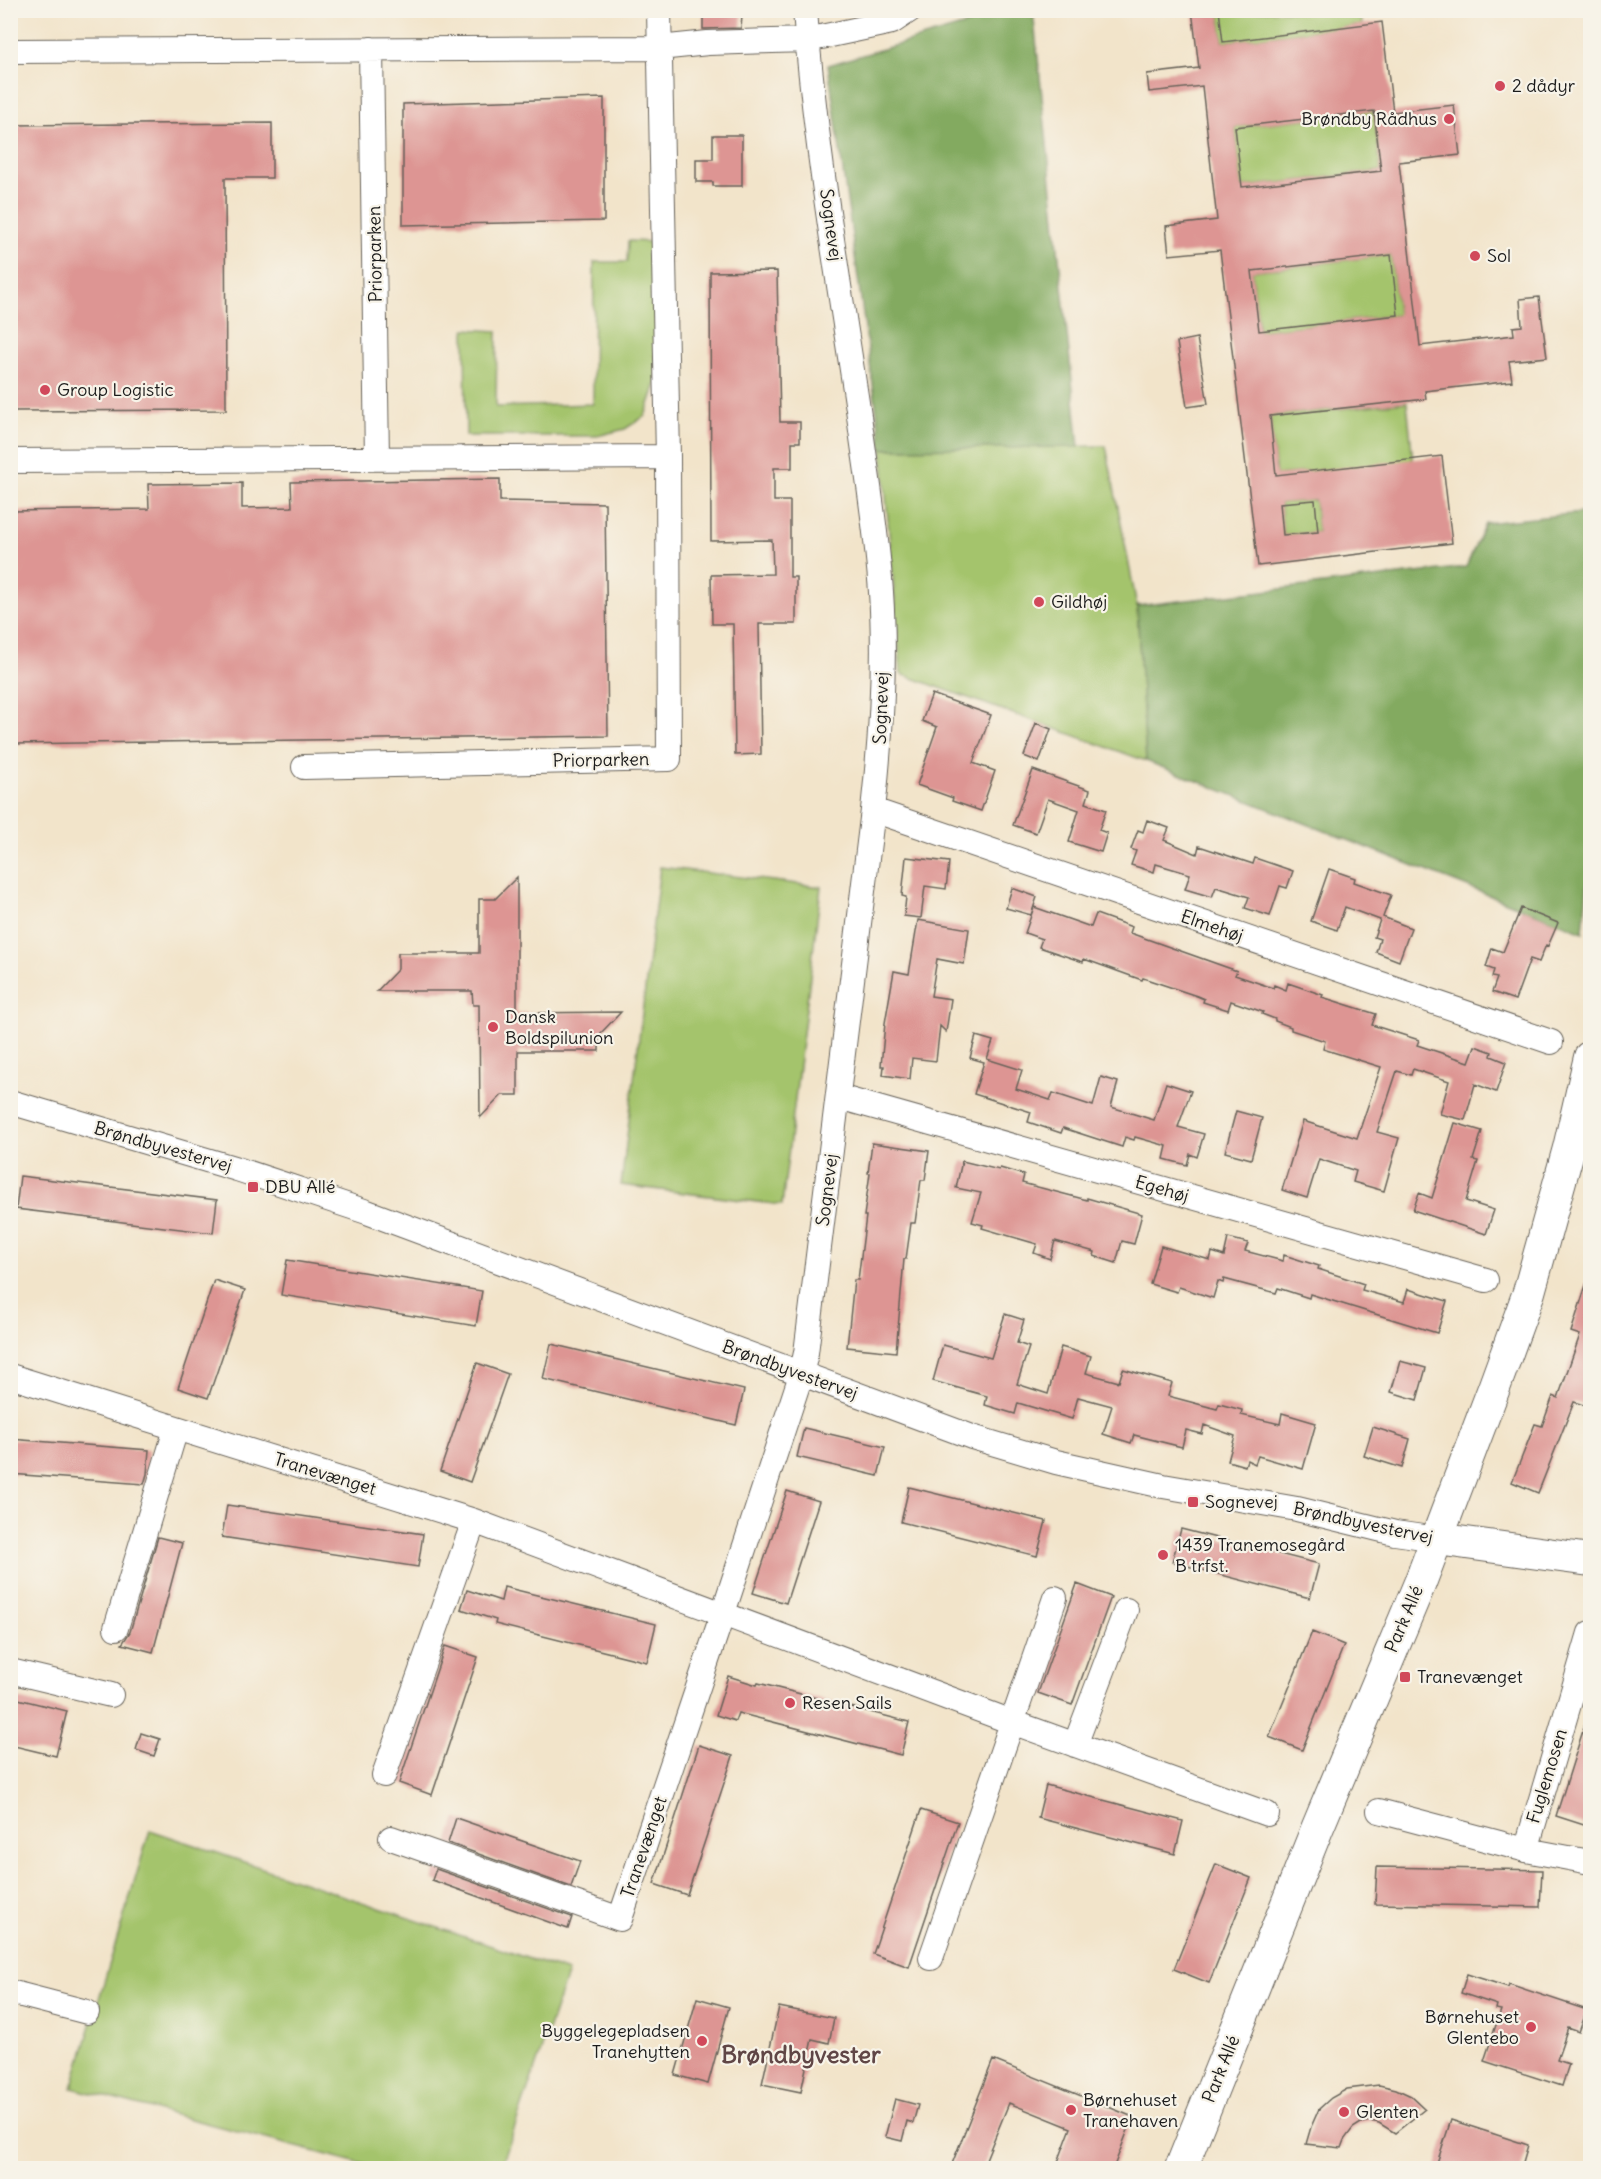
<svg xmlns="http://www.w3.org/2000/svg" width="1601" height="2179" font-family="Delius,sans-serif">
	<rect width="100%" height="100%" fill="#f7f3e8"/>
	<filter id="ink" filterUnits="userSpaceOnUse"><feTurbulence type="fractalNoise" baseFrequency=".0167" numOctaves="2"/><feDisplacementMap in="SourceGraphic" scale="12" xChannelSelector="R" yChannelSelector="G"/><feConvolveMatrix kernelMatrix="1 2 1 2 8 2 1 2 1" color-interpolation-filters="sRGB"/></filter>
	<filter id="wash" filterUnits="userSpaceOnUse"><feTurbulence type="fractalNoise" baseFrequency=".008" numOctaves="4" result="noise"/><feDisplacementMap in="SourceGraphic" scale="24" xChannelSelector="R" yChannelSelector="G"/><feGaussianBlur stdDeviation="1.35" result="paint"/><feColorMatrix in="noise" values="0 0 0 0 0 0 0 0 0 0 0 0 0 0 0 0 0 1.4 0 .05"/><feComposite in="paint" operator="in"/></filter>
	<g filter="url(#wash)">
		<rect width="100%" height="100%" fill="#f2e4ca"/>
		<path fill="#a4c46c" stroke="#607044" stroke-width="1.5" d="M1219,11h142l1,14 -139,17z
			M1374,111l7,60 -139,16 -7,-60z
			M628,241l29,1 -1,142 -11,32 -20,13 -28,7h-131l-1,-107 32,2 -1,76 97,-3 1,-142h33z
			M1391,255l7,60 -139,16 -7,-60z
			M1407,402l6,59 -137,14 -6,-59z
			M1106,446l31,160 9,155 -245,-87 -19,-225z
			M1315,500l3,32 -35,3 -3,-32z
			M660,867l161,20 -39,318 -161,-20z
			M150,1830l418,142 -67,196h-124l-305,-80z"/>
		<path fill="#83aa60" stroke="#50633e" stroke-width="1.5" d="M1013,11h20l46,436 -197,2 -54,-384z
			M1590,512v343l-7,77 -437,-171 -9,-155 329,-39 19,-44z"/>
		<g id="blocks">
			<path fill="#dd9593" fill-rule="evenodd" d="M1192,10h27l4,32 159,-20 11,90 61,-7 6,50 -61,7 21,184 94,-11 -1,-8 9,-1 -2,-27 19,-2 8,60 -38,4 3,20 -87,10 1,8 -156,17 6,59 166,-19 10,87 -194,23 -38,-316 -51,5 -3,-29 51,-6 -15,-134 -53,6 -2,-18 52,-6zM1374,111l7,60 -139,16 -7,-60zM1391,255l7,60 -139,16 -7,-60zM1315,500l3,32 -35,3 -3,-32z
				M703,14l39,1 -1,13 -38,1z
				M604,98v123l-201,4v-121z
				M272,123v55h-47l1,232 -216,1v-286z
				M713,135h29v51h-29v-4h-17v-23h17z
				M777,271l3,151h20v20h-8v26h-18v33h16v76h6v47h-37l2,130 -26,1 -2,-131h-21l-1,-49 62,-1 -1,-34 -61,1 -1,-269z
				M1197,338l11,66 -21,3 -10,-65z
				M500,479v22l105,2 3,233 -598,8v-233l139,-2 -1,-25 94,-1v25l50,-1 -1,-25z
				M932,694l59,21 -18,48 22,8 -14,40 -29,-10 1,-3 -36,-13 20,-58 -15,-6z
				M1036,723l15,6 -12,33 -15,-6z
				M1033,770l57,20 -4,13 20,7 -7,20 8,3 -6,19 -32,-10 10,-32 -31,-11 -12,34 -23,-8z
				M1147,820l22,8 -5,12 33,14 2,-8 54,18 2,-6 38,13 -6,17 -7,-2 -10,30 -25,-8 4,-11 -33,-10 -4,10 -27,-8 5,-15 -34,-10 -2,8 -23,-7 5,-14 -5,-2 7,-19 5,2z
				M906,857l43,5 -3,27 -21,-3 -4,32 -17,-2 2,-19 -4,-1z
				M1329,869l26,9 -1,4 37,13 -8,22 28,11 -12,33 -23,-9 4,-13 -6,-2 6,-17 -35,-13 -8,23 -26,-9z
				M517,877v136l104,-1 -22,23v16h-81v44h-16l-22,23 -1,-113h-6l-1,-14h-95l21,-22v-16h81v-54h16z
				M1012,888l25,9 -6,18 -25,-7z
				M1034,907l57,20 5,-13 36,13 -2,6 107,38 -2,4 38,13 1,-3 12,5 2,-7 35,12 -1,2 54,17 -4,11 47,15 -2,5 52,17 6,-16 17,6 -1,4 15,6 -10,30 -21,-8 -10,36 -25,-6 9,-33 -36,-12 -2,6 -14,-4 -20,61 22,6 -15,53 -31,-9 3,-11 -37,-12 -12,39 -25,-8 21,-69 54,17 24,-71 -58,-18 2,-8 -34,-11v-3l-16,-6v-2l-13,-5 1,-2 -32,-11 -3,9 -25,-8 1,-3 -7,-3 -54,-18 -1,2 -58,-21 -1,3 -44,-15 3,-8 -17,-6z
				M1521,908l37,15 -10,23 -2,-1 -7,17 -9,-3 -15,41 -23,-8 5,-14 -5,-1 2,-7 -8,-3 6,-19 11,4z
				M918,920l51,9 -5,35 -27,-5 -6,37 20,3 -5,33 -6,-6 -4,35 -24,-3 -2,21 -27,-4 1,-9h-3l4,-43 9,-52 15,3z
				M976,1036l17,5 -6,18 35,11 -6,19 34,11 3,-7 40,13 8,-29 17,5 -7,25 43,13 12,-37 25,8 -13,36 26,7 -7,23 -7,-3 -3,11 -23,-6 3,-13 -32,-9 -1,3 -9,-3 -3,10 -59,-19 -2,5 -33,-11 3,-10 -57,-18 10,-32 -14,-4z
				M1236,1111l26,7 -11,41 -26,-7z
				M1455,1123l27,8 -9,29 5,1 -12,40 28,9 -8,24 -73,-24 6,-17 13,5z
				M872,1143l57,8 -4,29h-4l-6,43h-4l-5,36h-2l-8,93 -49,-5 7,-67h4l8,-64h-2l6,-43h-2z
				M962,1161l37,9 1,-2 24,7 -2,8 65,17v-2l55,16 -8,30 -12,-3 -6,22 -22,-7 1,-4 -40,-11 -5,18 -16,-6 3,-9 -55,-16 1,-3 -11,-3 9,-29 -25,-5z
				M20,1176l197,24 -4,33 -197,-24z
				M1228,1238l20,5 -3,8 38,10 1,-6 35,11 -1,3 46,15 -2,6 42,12 4,-13 39,12 -10,32 -127,-39 -1,4 -31,-10 -2,5 -52,-14 -1,4 -5,-2 -5,17 -34,-11 -2,5 -27,-8 11,-38 49,14 2,-8 12,4z
				M287,1260l195,31 -6,35 -195,-31z
				M214,1280l31,10 -37,108 -30,-10z
				M1587,1282h3v125l-16,-5 -36,91 -26,-11 23,-58 7,2 11,-30 5,2 22,-63 -9,-3z
				M1005,1314l19,6 -7,23 12,4 -12,37 31,10 13,-47 30,9 -5,17 33,9 4,-13 49,14 -4,13 49,13 2,-5 23,6 -1,5 39,9 2,-11 34,10 -13,46 -45,-13 -3,8 -8,-4 -2,6 -17,-5 7,-25 -31,-11 -2,9 -16,-4 -4,17 -48,-12 -3,8 -28,-9 9,-28 -34,-9 -6,22 -54,-16 -3,11 -30,-9 2,-9 -54,-15 10,-36 48,13z
				M551,1344l193,46 -8,35 -193,-46z
				M1400,1361l26,7 -9,32 -26,-8z
				M477,1363l31,11 -38,108 -30,-11z
				M1373,1427l37,12 -8,29 -38,-12z
				M804,1428l81,19 -7,29 -81,-19z
				M10,1439l139,11 -2,24 -3,10 -134,-10z
				M909,1487l137,34 -9,35 -136,-34z
				M787,1491l32,10 -33,102 -33,-10z
				M227,1505l196,29 -5,33 -196,-30z
				M1181,1529l138,35 -9,34 -138,-36z
				M158,1537l24,6 -29,109 -31,-8 8,-12z
				M1077,1584l34,13 -39,108 -34,-12z
				M504,1587l152,37 -9,38 -152,-38 1,-4 -35,-11 6,-19 34,11z
				M1312,1632l32,13 -42,105 -33,-13z
				M445,1646l33,11 -46,138 -33,-12z
				M728,1676l29,9 1,-2 151,39 -8,33 -163,-42 -3,8 -19,-6z
				M10,1697l57,14 -11,45 -46,-11z
				M1587,1718l3,1v108l-34,-11z
				M141,1733l19,6 -6,17 -18,-6z
				M699,1745l34,11 -46,139 -33,-11z
				M1046,1785l137,36 -8,33 -137,-36z
				M921,1810l37,12 -49,145 -36,-13z
				M456,1818l124,43 -9,26 -123,-44z
				M1216,1864l35,14 -42,105 -35,-14z
				M1377,1867l165,3 -2,37 -165,-3z
				M436,1869l136,48 -4,12 -136,-49z
				M1467,1974l41,13 1,-3 78,26 -8,22 -11,-4 -11,32 12,4 -7,22 -78,-25 17,-51 -5,-1 1,-4 -36,-12z
				M697,1998l32,9 -21,77 -33,-9z
				M779,2007l55,11 -5,25 -17,-4 -11,53 -39,-8z
				M993,2060l140,57 -20,52h-38l-17,-7 13,-34 -62,-25 -27,66h-32z
				M1379,2085l17,4 15,7 14,13 -30,24 -16,-10 -9,-2 -9,2 -8,5 -9,12 -3,8 -35,-4 5,-17 8,-18 12,-11 16,-9z
				M895,2099l23,6 -5,18 -6,-2 -5,20 -17,-4z
				M1451,2120l77,25 -7,24h-86z"/>
		</g>
	</g>
	<g filter="url(#ink)">
		<use href="#blocks" fill-opacity="0" stroke="#676259" stroke-width="1.5"/>
		<g fill="none" stroke-linecap="round" stroke-linejoin="round">
			<defs>
				<path id="minor" d="M371,49l6,410
					M10,51l649,-3 49,-5 99,-3 85,-18 18,-12
					M10,461l658,-4 -9,-447
					M304,767l365,-8 -1,-302
					M873,810l678,232
					M839,1097l647,183
					M10,1102l227,67 130,43 605,225 84,25 107,24 134,23 98,24 42,6
					M10,1376l464,145 538,201 255,92
					M116,1628l60,-199
					M10,1671l101,24
					M1075,1745l51,-135
					M384,1775l90,-254
					M1379,1811l147,39 64,12
					M391,1838l229,81 103,-306 78,-238 5,-22 67,-543c8,-72 13,-145 8,-218 -4,-59 -14,-117 -22,-176 -20,-134 -44,-270 -54,-406
					M1526,1850l64,-217
					M931,1958l124,-360
					M10,1992l77,20"/>
				<path id="tertiary" d="M1437,1539l153,21
					M1181,2168l136,-339 103,-246 74,-195 35,-96 40,-144 21,-91"/>
			</defs>
			<use href="#minor" stroke="#676259" stroke-width="26"/>
			<use href="#tertiary" stroke="#676259" stroke-width="34"/>
			<use href="#minor" stroke="#fff" stroke-width="24"/>
			<use href="#tertiary" stroke="#fff" stroke-width="32"/>
		</g>
	</g>
	<g fill="#d1495b" stroke="#f7f3e8" stroke-width="2">
		<circle cx="1500" cy="86" r="6"/>
		<circle cx="1449" cy="119" r="6"/>
		<circle cx="1475" cy="256" r="6"/>
		<circle cx="45" cy="390" r="6"/>
		<circle cx="1039" cy="602" r="6"/>
		<circle cx="493" cy="1027" r="6"/>
		<rect x="247" y="1181" width="12" height="12" rx="3"/>
		<rect x="1187" y="1496" width="12" height="12" rx="3"/>
		<circle cx="1163" cy="1555" r="6"/>
		<rect x="1399" y="1671" width="12" height="12" rx="3"/>
		<circle cx="790" cy="1703" r="6"/>
		<circle cx="1531" cy="2027" r="6"/>
		<circle cx="702" cy="2041" r="6"/>
		<circle cx="1071" cy="2110" r="6"/>
		<circle cx="1344" cy="2112" r="6"/>
	</g>
	<g text-anchor="middle" stroke-width="4.5" stroke-linejoin="round" paint-order="stroke">
		<g font-size="18" fill="#1c1c1c" stroke="#f7f3e8" text-anchor="start">
			<text x="1512" y="92">2 dådyr</text>
			<text x="1437" y="125" text-anchor="end">Brøndby Rådhus</text>
			<text x="1487" y="262">Sol</text>
			<text x="57" y="396">Group Logistic</text>
			<text x="1051" y="608">Gildhøj</text>
			<text x="505" y="1023">Dansk<tspan x="505" dy="21">Boldspilunion</tspan></text>
			<text x="265" y="1193">DBU Allé</text>
			<text x="1205" y="1508">Sognevej</text>
			<text x="1175" y="1551">1439 Tranemosegård<tspan x="1175" dy="21">B trfst.</tspan></text>
			<text x="1417" y="1683">Tranevænget</text>
			<text x="802" y="1709">Resen Sails</text>
			<text x="1519" y="2023" text-anchor="end">Børnehuset<tspan x="1519" dy="21">Glentebo</tspan></text>
			<text x="690" y="2037" text-anchor="end">Byggelegepladsen<tspan x="690" dy="21">Tranehytten</tspan></text>
			<text x="1083" y="2106">Børnehuset<tspan x="1083" dy="21">Tranehaven</tspan></text>
			<text x="1356" y="2118">Glenten</text>
		</g>
		<g font-size="18" fill="#1c1c1c" stroke="#f7f3e8">
			<text transform="translate(831 225) rotate(82)" y="6">Sognevej</text>
			<text transform="translate(375 254) rotate(-91)" y="6">Priorparken</text>
			<text transform="translate(881 708) rotate(-88)" y="6">Sognevej</text>
			<text transform="translate(601 760) rotate(-1)" y="6">Priorparken</text>
			<text transform="translate(1212 926) rotate(19)" y="6">Elmehøj</text>
			<text transform="translate(163 1147) rotate(16)" y="6">Brøndbyvestervej</text>
			<text transform="translate(1162 1189) rotate(16)" y="6">Egehøj</text>
			<text transform="translate(827 1190) rotate(-83)" y="6">Sognevej</text>
			<text transform="translate(790 1370) rotate(20)" y="6">Brøndbyvestervej</text>
			<text transform="translate(325 1474) rotate(17)" y="6">Tranevænget</text>
			<text transform="translate(1363 1523) rotate(12)" y="6">Brøndbyvestervej</text>
			<text transform="translate(1404 1619) rotate(-67)" y="6">Park Allé</text>
			<text transform="translate(1547 1776) rotate(-73)" y="6">Fuglemosen</text>
			<text transform="translate(644 1847) rotate(-71)" y="6">Tranevænget</text>
			<text transform="translate(1221 2069) rotate(-68)" y="6">Park Allé</text>
		</g>
		<g font-size="24" font-weight="bold" fill="#604646" stroke="#f7f3e8">
			<text x="801" y="2063">Brøndbyvester</text>
		</g>
	</g>
	<rect width="1601" height="2179" fill="none" stroke="#f7f3e8" stroke-width="36"/>
</svg>
